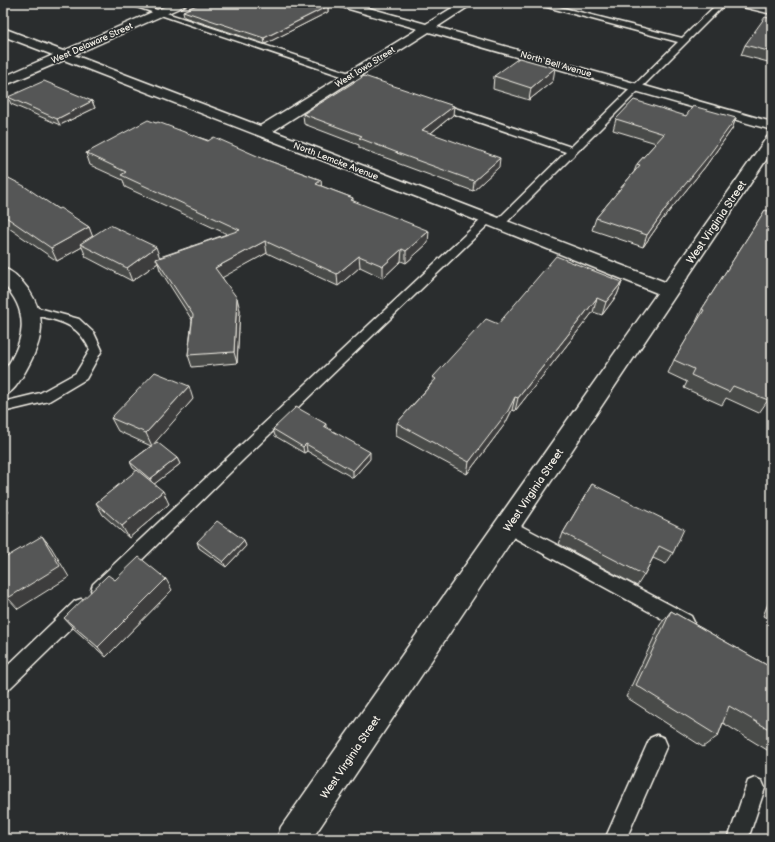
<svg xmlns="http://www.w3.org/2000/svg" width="775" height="842" font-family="'Balsamiq Sans',sans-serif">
	<rect width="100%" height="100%" fill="#2a2d2e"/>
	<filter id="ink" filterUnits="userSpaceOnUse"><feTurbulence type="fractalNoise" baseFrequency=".025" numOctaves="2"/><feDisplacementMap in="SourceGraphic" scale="8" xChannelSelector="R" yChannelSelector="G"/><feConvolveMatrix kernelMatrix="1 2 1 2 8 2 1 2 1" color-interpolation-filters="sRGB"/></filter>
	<g filter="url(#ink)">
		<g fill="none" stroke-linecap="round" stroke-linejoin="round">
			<defs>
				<path id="lane" d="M125,3h11l244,80 1,2 -1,2h-6z
					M532,3h12l138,35 36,-35h8l-223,223h-8l-1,-2 1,-2 71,-70 -132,-45 -1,-2 1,-2h6l131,44 107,-105z
					M488,216l5,3 -1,2 -247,237 -140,138 -6,2 -6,-2 -2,-6 2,-6 391,-367z
					M31,306l48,13 15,14 8,17 -16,29 -37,22 -46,11v-10l37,-9 36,-20 14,-23c-13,-30 -35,-29 -63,-37l-2,-3 2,-3z
					M508,519l183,97 3,6 -3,6 -6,2 -6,-2 -177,-97 -2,-5 2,-5z
					M81,599l6,2 3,6 -3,6 -78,76 -6,3v-22l72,-69z
					M657,735l7,3 3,7 -41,94h-21l45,-101z
					M755,778l7,3 3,7 -17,51h-20l20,-58z"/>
				<path id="street" d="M173,3h15l-2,2 -112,50 186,71 158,-97 -83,-24 -2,-2h18l75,21 34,-21h14l-37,24 335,95v8l-343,-98 -156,99 392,151 102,-145 5,-1v15l-460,688h-35l4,-12 376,-534 -209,-84 -384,-149 -61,26v-9l50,-22 -50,-19v-8l60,23z
					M732,3h20l20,5v6l-38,-9z
					M3,268c11,3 19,13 25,21 21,31 14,53 -3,83 -6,10 -11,20 -22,24 0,-7 -1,-15 0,-22 1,-5 7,-11 9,-16 15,-27 13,-52 -9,-74z"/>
			</defs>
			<use href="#lane" stroke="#f4f1e8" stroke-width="3"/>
			<use href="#street" stroke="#f4f1e8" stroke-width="3"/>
			<use href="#lane" fill="#2a2d2e" fill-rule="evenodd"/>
			<use href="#street" fill="#2a2d2e" fill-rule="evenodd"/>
		</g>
		<path fill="#494b4a" stroke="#f4f1e8" d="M201,3h120l-1,1 8,2v6l-63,32 -81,-27 -1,-6z
			M772,19v44l-31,-8 4,-10z
			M494,76l59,5 -24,19 -36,-11z
			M8,97l84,4 3,7 -35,17 -49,-21z
			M303,114l150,1 -22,18 68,34 -26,24 -76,-28v-1l-38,-14v-3l-55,-21z
			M686,116l50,2 -4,11 -27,38 -43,53 -19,27 -51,-17 4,-12 38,-46 3,-8 19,-21 -43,-13 3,-11z
			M156,123l108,36 57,21v6l32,12v3l75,42 -22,20 -5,-2 -18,17 -23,-11 -22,19 -71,-33 -45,24 18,33 -3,53 -45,4 -4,-12 4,-35 -32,-50 -2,-7 -26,18 -46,-24 -4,-10 -25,14 -54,-37v-49l55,34 31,18 3,9 68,21 67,-23 -102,-47 -2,-7 -33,-15 -4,-12z
			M765,210l3,190 -9,13 -33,-15 -4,7 -38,-17 3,-6 -19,-9 6,-13 23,-38h-1l6,-13z
			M622,282l-5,13 -15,20 -9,-3 -78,99 -3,-1 -7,14 -38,50 -71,-38 1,-13 35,-40 1,-6 65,-53z
			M193,399l-41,46 25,13 3,6 -26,20 15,20 -40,34 -26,-23 -7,-12 41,-32 -4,-3 -3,-6 21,-16 -33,-15 -7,-13z
			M326,424v4l44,31 -17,19 -46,-27 -3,2 -29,-17 -2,-7z
			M592,484l81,69 -7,11 -13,-6 -9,17 -7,11 -78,-42 4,-11z
			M197,542l49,4 -20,21 -27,-19z
			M115,580l57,10 -66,67 -33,-29 -9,-10z
			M772,594v27l-9,-5z
			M671,611l101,57v85l-49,-30 -5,13 -15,11 -77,-50 34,-72z"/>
		<path fill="#3c3d3c" stroke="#f4f1e8" d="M328,6v6l-63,32 -1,-6z
			M555,68l-2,13 -24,19 2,-12z
			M92,101l3,7 -35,17 -3,-6z
			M454,106l-1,9 -31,25v-10z
			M736,118l-4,11 -27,38 -43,53 -19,27 4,-12 19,-27z
			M500,158l-1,9 -26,24 1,-10z
			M321,180l1,12 -6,-8z
			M89,227l5,13 -14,4 2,3 -25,14 -6,-13z
			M429,231l-1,12 -22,20v-12z
			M265,241l2,12 -49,27 -3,-12z
			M156,247l5,14 -5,-2 2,4 -26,18 -5,-13z
			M402,249l-1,12 -18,17v-12z
			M359,256l1,11 -22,19 -1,-12z
			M622,282l-5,13 -15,20 4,-13z
			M237,298l3,12 -3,53 -3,-11z
			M597,298l-4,14 -78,99 3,-13z
			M189,386l4,13 -41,47 -6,-13z
			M515,397l-3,13 -7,14 -38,50 2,-12z
			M306,444l1,7 -3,2 -1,-6z
			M370,452v7l-17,19v-7z
			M177,458l3,6 -27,21 -3,-6z
			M163,491l6,13 -40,34 -7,-12z
			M3,505l6,7 -6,4z
			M42,536l9,11 18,30 -51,32 -10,-11z
			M244,540l2,6 -20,21 -3,-5z
			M166,579l6,11 -66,67 -8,-10z"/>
		<path fill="#555756" stroke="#f4f1e8" d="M201,3h117l10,3 -64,32 -81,-27z
			M765,17l7,2v33l-27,-7z
			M519,58l36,10 -24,20 -37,-12z
			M364,76l90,30 -32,24 78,28 -26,23 -77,-28h1l-39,-15 3,-2 -59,-22z
			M44,81l48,20 -35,18 -49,-22z
			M634,100l52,16 7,-10 43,12 -27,37 -43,53 -19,27 -51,-17 44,-53 -3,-1 27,-30 -48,-15z
			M148,120l8,3 2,-1 50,19 6,-4 50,22 57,21 -5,4 37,14 -2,2 78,31 -23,20 -4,-2 -19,17 -24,-10 -22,18 -72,-33 -50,27 22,30 -3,54 -46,3 5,-40 -37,-56 84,-29 -119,-55 5,-3 -40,-19z
			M3,175l21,11 34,23 2,-1 29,19 -38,21 -48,-33z
			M765,210l7,2v180l-4,8 -35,-14 -4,6 -38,-17 3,-6 -20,-9 30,-50 -2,-1z
			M110,225l46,22 -29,21 -47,-24z
			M556,256l66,26 -16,20 -9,-4 -79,100 -3,-1 -7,14 -39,51 -72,-39 39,-44 -3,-2 53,-58 12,5z
			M155,372l34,14 -43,47 -35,-15z
			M296,407l30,17 -2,2 46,26 -17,19 -47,-27 -3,3 -30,-18z
			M157,442l20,16 -27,21 -20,-17z
			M137,470l26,21 -41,35 -26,-23z
			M592,484l92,45 -11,24 -14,-7 -15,29 -81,-42z
			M217,521l27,19 -21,22 -26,-20z
			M42,536l18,30 -52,32 -5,-9v-30z
			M139,557l27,22 -68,68 -34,-29 44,-43 7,5z
			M671,611l101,57v63l-43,-25 -11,30 -82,-51z"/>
	</g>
	<g text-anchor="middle" stroke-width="3.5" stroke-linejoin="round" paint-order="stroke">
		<g font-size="9" fill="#f4f1e8" stroke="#2a2d2e">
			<text transform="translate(92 43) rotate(-24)" y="3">West Delaware Street</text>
			<text transform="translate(556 64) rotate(16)" y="3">North Bell Avenue</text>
			<text transform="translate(365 67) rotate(-32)" y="3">West Iowa Street</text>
			<text transform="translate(336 161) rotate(21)" y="3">North Lemcke Avenue</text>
		</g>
		<g font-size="11" fill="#f4f1e8" stroke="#2a2d2e">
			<text transform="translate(716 222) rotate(-56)" y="4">West Virginia Street</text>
			<text transform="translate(533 490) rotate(-56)" y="4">West Virginia Street</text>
			<text transform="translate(350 757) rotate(-56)" y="4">West Virginia Street</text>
		</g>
	</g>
	<rect width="775" height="842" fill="none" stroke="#2a2d2e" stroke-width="16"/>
	<rect x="8" y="8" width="759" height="826" fill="none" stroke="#f4f1e8" stroke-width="1.5" filter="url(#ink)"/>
</svg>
